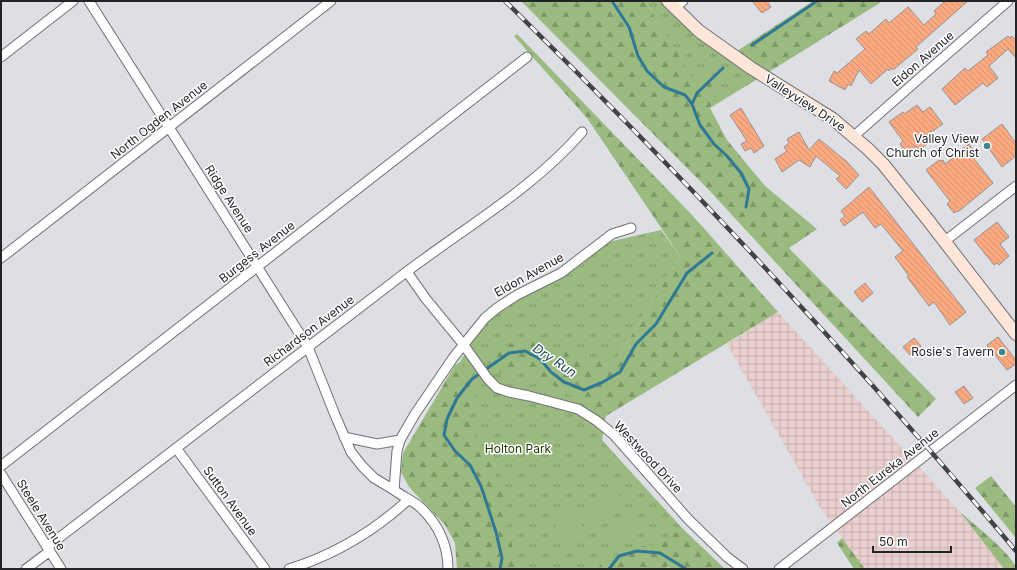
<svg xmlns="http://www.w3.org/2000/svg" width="1017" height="570" font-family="Inter,sans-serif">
	<defs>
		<pattern id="industrial-grid" width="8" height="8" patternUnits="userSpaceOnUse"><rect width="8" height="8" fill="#e9cfcd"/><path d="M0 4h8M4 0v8" fill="none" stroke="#c8b2b0"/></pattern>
		<pattern id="grass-tufts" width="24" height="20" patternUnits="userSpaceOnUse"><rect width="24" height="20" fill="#9aba7f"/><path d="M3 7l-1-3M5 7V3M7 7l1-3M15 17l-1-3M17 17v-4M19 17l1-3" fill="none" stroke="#7d9768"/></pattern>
		<pattern id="forest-firs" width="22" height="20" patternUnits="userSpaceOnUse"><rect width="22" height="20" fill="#9aba7f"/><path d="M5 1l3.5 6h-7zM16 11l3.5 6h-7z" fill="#7d9768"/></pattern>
		<pattern id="building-back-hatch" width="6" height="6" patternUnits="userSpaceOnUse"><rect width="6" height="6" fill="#faa981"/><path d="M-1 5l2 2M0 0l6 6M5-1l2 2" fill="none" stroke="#d6916f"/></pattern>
	</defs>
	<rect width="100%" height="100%" fill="#dedfe5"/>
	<path fill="url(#industrial-grid)" d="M778,312l182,200 44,57h-139l-44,-60 -94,-165z"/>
	<path fill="url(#grass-tufts)" d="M645,1h23l96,74 -54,33z
		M661,230l19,26 -66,108 -12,76 90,99 -39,30h-180l-29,-174 16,-33 21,-35 28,-24 50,-23 23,-16 26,-22z"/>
	<path fill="url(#forest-firs)" d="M521,1h124l50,81 11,-11 15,13 -11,24 17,32 38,46 52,43 -28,19 147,151 -18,18 -210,-228z
		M813,1h70l-119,74 -33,-20z
		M517,34l176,182 85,96 -172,104 -74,-44 -20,-2 -15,4 -11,-14 23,-16 19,-3 86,23 66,-108 -93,-138 -73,-82z
		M460,362l20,23 -11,23 1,15 35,71 10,75h-58l-2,-26 -10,-18 -36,-38 -8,-15 2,-19 52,-88z
		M991,476l25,31v31l-41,-50z
		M960,512c11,10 56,45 56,57h-12z
		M683,529l42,40h-54l-3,-2 -3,2h-68l4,-5 25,-15 27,-4z
		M842,538l23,31h-11l-17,-26z"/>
	<path fill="#9aba7f" d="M616,492l9,13 -29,21 -9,-13z
		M566,502l23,33 -19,12 -22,-32z
		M630,510l9,13 -29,21 -9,-13z"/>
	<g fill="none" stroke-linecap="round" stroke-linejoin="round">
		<path stroke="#2f7996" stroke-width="3" d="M612,1l17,26 9,29 9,15 17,16 21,8 7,9 8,21 14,19 13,12 14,17 8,16 -3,18
			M752,45l65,-44
			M692,104l5,-11 26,-25
			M500,569l2,-11 -6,-26 -15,-46 -11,-21 -15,-14 -11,-16 3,-16 10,-21 15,-19 37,-26 16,-2 15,8 11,13 13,10 20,8 19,-8 17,-10 16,-28 20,-20 31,-51 25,-20
			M609,569l10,-13 18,-5 23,2 26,16"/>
	</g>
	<path fill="url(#building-back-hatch)" stroke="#999390" d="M752,1h15l4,6 -9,6z
		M945,1h23l-52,46 2,2 -25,21 -1,-2 -3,3 -1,-2 -17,15 -12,-14 -8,16 -3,-2 -3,6 -16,-9 5,-10 3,2 28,-24 -9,-10 10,-8 3,3 17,-15 3,4 19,-16 16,18 12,-11 -2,-3z
		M1008,36l2,2 2,-2 4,4v18l-8,-9 -19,17 9,12 -11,9 -4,-4 -28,22 -13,-16 23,-21 3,3 20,-16 -2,-3z
		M917,105l6,7 7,-5 13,17 -15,10 4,6 -13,10 -3,-4 -9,7 -7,-9 3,-3 -14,-19 14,-10 1,2z
		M741,108l23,38 -10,7 -3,-5 -6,3 -4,-7 6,-3 -17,-26z
		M1002,124l14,19v13l-14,11 -20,-28z
		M799,132l10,18 10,-11 27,22 13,14 -13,14 -10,-10 4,-3 -24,-20 -6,11 -11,-7 -17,12 -7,-13 12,-8 -3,-4 5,-4 -2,-4z
		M969,144l6,8 -4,3 22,28 -35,29 -1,-1 -3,2 -7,-9 3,-3 -24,-31 13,-10 2,1 2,-1 2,4 17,-13 -1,-1z
		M869,187l97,125 -16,13 -16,-23 -5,4 -22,-29 2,-1 -14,-19 8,-6 -22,-27 -6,4 -12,-16 -19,14 -4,-6 5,-4 -4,-5z
		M997,222l12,15 -9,7 9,12 -10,9 -2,-2 -3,2 -20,-25z
		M865,283l8,10 -11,9 -8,-10z
		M998,337l18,23v4l-9,6 -20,-25z
		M914,338l7,8 -11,9 -7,-8z
		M964,386l9,12 -9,6 -9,-12z"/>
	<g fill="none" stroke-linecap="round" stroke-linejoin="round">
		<defs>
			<path id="street" d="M89,1l219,346 27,68 16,37 11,14 12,12 20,12
				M674,8l9,-7
				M1,57l72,-56
				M854,136l68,-60 86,-75
				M945,241l71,-55
				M1,258l330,-257
				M407,272l19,27 37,45 25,35 9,9 12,4 20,4 49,13 19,12 17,14 74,84 39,38 16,12
				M344,437l33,7 23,-4
				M176,448l89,121
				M1,466l526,-409
				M1,474l60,95
				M47,547c118,-91 236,-181 354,-271 60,-46 132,-87 181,-144
				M26,569l24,-18
				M289,569c45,-14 84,-37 119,-69
				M448,569c0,-24 -10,-45 -28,-62 -7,-6 -18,-11 -26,-17l3,-39 3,-11 15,-26 38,-56 32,-40 12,-10 20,-13 44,-22 51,-39 19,-6
				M779,569l237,-184"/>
			<path id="secondary" d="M668,1l31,30 52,37 82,51 35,30 15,15 45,56 88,114"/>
		</defs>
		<use href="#street" stroke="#717277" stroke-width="11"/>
		<use href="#secondary" stroke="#717277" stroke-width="14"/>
		<use href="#street" stroke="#fff" stroke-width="9"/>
		<use href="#secondary" stroke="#ffe6d8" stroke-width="12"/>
		<defs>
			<path id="rail" d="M505,1c178,175 350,358 511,550"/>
		</defs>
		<use href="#rail" stroke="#424346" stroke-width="4.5"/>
		<use href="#rail" stroke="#fff" stroke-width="3" stroke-dasharray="9" stroke-linecap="butt"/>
	</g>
	<g fill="#3f868f" stroke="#fff" stroke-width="1.5">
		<circle cx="987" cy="146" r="4"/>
		<circle cx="1002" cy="352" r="4"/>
	</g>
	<g text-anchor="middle" stroke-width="3" stroke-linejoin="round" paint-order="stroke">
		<g font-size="12" fill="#232426" stroke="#fff">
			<text transform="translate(923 59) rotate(-41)" y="4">Eldon Avenue</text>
			<text transform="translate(805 103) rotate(33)" y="4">Valleyview Drive</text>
			<text transform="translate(159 120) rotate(-38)" y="4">North Ogden Avenue</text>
			<text transform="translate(229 199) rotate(57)" y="4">Ridge Avenue</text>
			<text transform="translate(257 252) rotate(-38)" y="4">Burgess Avenue</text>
			<text transform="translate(529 275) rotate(-29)" y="4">Eldon Avenue</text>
			<text transform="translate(309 331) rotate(-37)" y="4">Richardson Avenue</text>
			<text transform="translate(648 457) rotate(47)" y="4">Westwood Drive</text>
			<text transform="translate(890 468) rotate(-38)" y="4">North Eureka Avenue</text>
			<text transform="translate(230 501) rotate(54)" y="4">Sutton Avenue</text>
			<text transform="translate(41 515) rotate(58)" y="4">Steele Avenue</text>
		</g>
		<g font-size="12" fill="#232426" stroke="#fff" text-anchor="end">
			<text x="979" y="143">Valley View<tspan x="979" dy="14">Church of Christ</tspan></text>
			<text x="994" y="356">Rosie's Tavern</text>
		</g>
		<g font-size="12" fill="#1c3400" stroke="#fff">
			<text x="518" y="453">Holton Park</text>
		</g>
		<g font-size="13" font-style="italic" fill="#1d495a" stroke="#fff">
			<text transform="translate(555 360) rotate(34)" y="5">Dry Run</text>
		</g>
	</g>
	<rect width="1017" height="570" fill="none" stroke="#232426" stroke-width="4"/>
	<path d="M873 546v6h78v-6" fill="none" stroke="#232426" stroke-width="2"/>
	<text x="879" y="546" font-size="12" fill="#232426" stroke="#ffffff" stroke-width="3" paint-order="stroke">50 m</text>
</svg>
